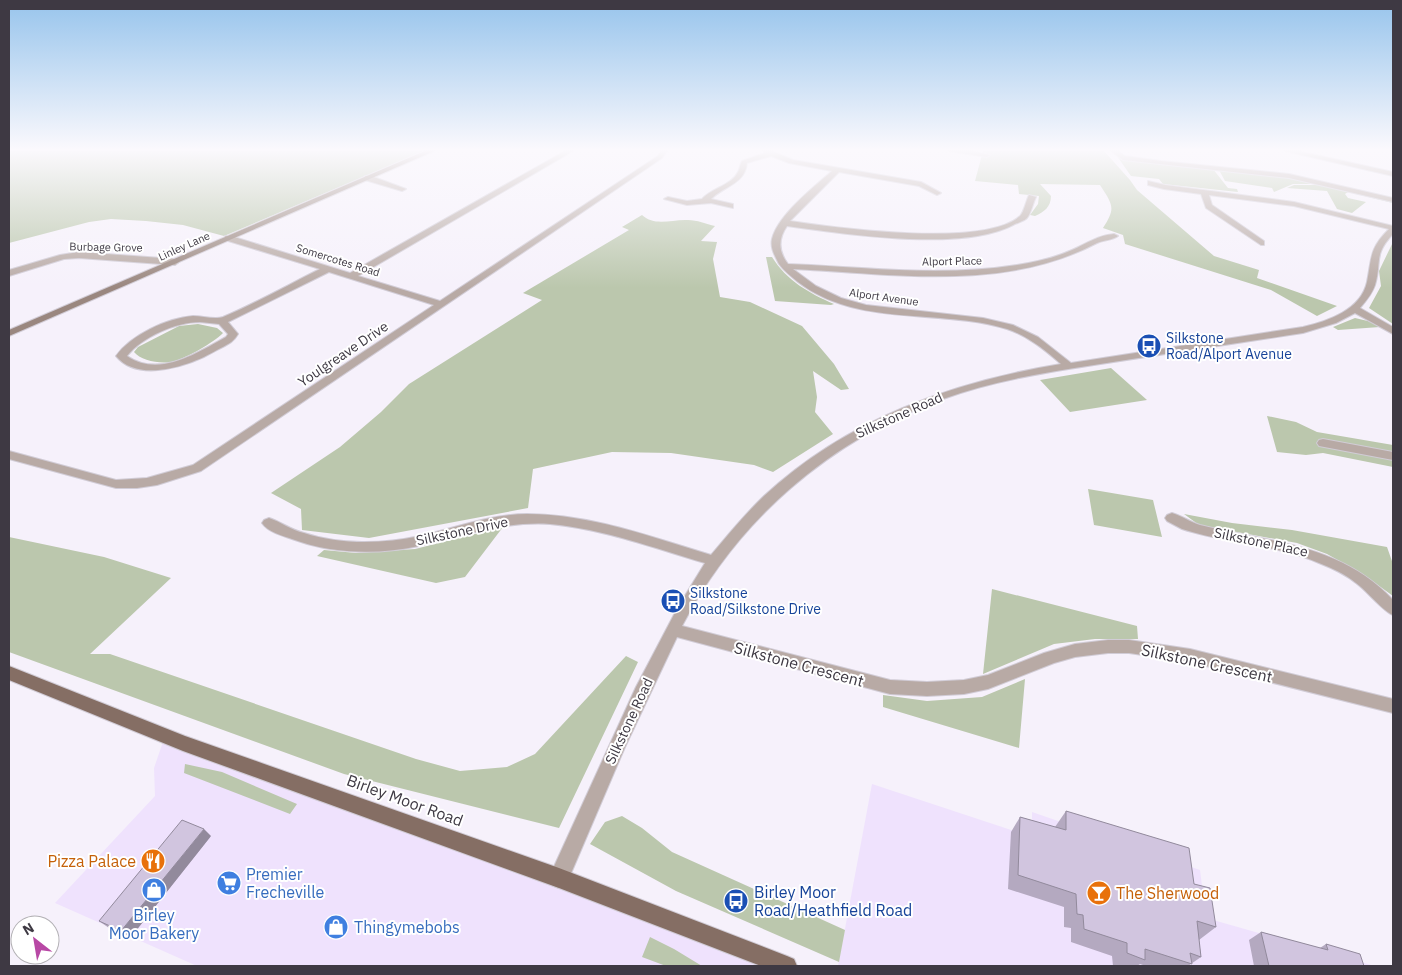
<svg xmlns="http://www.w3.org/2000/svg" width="1402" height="975" font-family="'IBM Plex Sans',sans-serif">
	<rect width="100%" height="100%" fill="#f6f1fb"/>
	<path fill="#efe2fd" d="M165,736l490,178 132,52h-590l-142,-63 100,-107 -1,-28z
		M872,784l160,53v-25l168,58 6,48 169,48h-537z"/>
	<path fill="#bbc7ad" d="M9,151h415l-200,85 -41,-11 -37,-4 -35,-2 -22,3 -80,21z
		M983,151h121l26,29 7,10 77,66 45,14 -2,8 80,28 -20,10 -46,-26 -146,-46 -2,-9 -20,-7c13,-20 10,-23 -3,-43l-60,-1 11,12c0,11 -7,16 -16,20l-5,-1 8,-11 1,-8 -20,-2 -1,-9 -43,-4z
		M1117,156l10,4 86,9 15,19 9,1 1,3 -75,-8 -4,-5 -28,-3z
		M1219,170l70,7 31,7h-27l-19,8 -2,-4 -47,-7z
		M1294,185h32l67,16v2l-45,-11 -3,2 3,4 18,4 -14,11 -15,-4 -10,-18 -40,-3z
		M642,215c13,12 30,4 46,5 9,0 18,4 27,6l-14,15 16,1 -4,17 7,38 30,5 52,24 32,38 15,25 -8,1 -28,-19 4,26 -2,15 18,22 -60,38 -19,-7 -83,-12 -59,-1 -79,17 -5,39 -159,30 -67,-8 -1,-21 -30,-16 69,-46 41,-35 28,-28 133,-84 -19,-7 106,-63 -7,-3z
		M1393,242v82l-24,-16 12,-22 -2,-15z
		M766,257h6c15,24 37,36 62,47l-3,1 -56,-4z
		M1355,318l17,4 8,5 -42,3 -5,-3z
		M198,324l19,4 6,5c-10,10 -35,24 -48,28 -12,4 -34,0 -41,-9l4,-5 41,-21z
		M1111,368l36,32 -77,12 -30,-32z
		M1267,416l29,6 21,10 76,13v22l-70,-14 -17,2 -29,-3z
		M1088,489l65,11 9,37 -68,-12z
		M1184,514l48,9 60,7 95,17 6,17v32l-29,-21 -37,-21 -30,-11 -98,-18z
		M503,527l-38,50 -29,6 -119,-27 7,-6 32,3 59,-4z
		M9,537l95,20 67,21 -81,76h20l306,105 44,12 47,-4 28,-13 91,-98 12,6 -79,166 -215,-54 -335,-122z
		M992,589l145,37 1,13h-43l-41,5 -71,30z
		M1025,679l-6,69 -136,-41v-12l44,6 55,-4z
		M185,764l37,8 75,32 -7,10 -106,-41z
		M622,816l20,12 30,24 173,78 -6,32 -163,-71 -86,-47 15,-22z
		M650,937l24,12 28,17h-36l-24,-9z"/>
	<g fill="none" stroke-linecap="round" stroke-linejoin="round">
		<defs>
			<path id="street" d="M565,151h8l-215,125 82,25 218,-145 3,-5h6l-5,7 -461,313 -44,14 -20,3h-21l-107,-29v-8l107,29 31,-2 46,-13 241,-160 -105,-33 -101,50 10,12c-5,9 -12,11 -21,16 -25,15 -78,34 -101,6 15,-21 51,-38 77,-40 9,0 22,4 30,1 33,-14 65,-32 97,-48l-95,-29v-4h6l119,37zM200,322l19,2 9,10 -2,3c-29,16 -67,41 -99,19 15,-19 49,-34 73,-34z
				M763,151h9l21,9 128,22 20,11 -4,2 -18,-9 -80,-14 -49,49c47,7 194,27 230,-5 4,-4 6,-15 9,-21l7,2c-3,6 -5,16 -9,21 -3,3 -10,5 -14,7 -51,27 -168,9 -226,1 -9,13 -9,25 1,38 76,3 153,13 229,1 19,-3 37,-7 55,-15 14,-6 26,-15 42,-16l4,2c-5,4 -14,4 -21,7 -93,49 -203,31 -304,26l23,17 25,12 25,7 117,13 30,7 25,12 33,26 232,-36c25,-6 58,-17 64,-45 5,-25 2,-33 22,-53l-95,-23 -85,-11 3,10 52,36v4h-3l-55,-37 -5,-14 -37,-5 -16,-4v-4l17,4 129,17 99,24v8c-20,21 -11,28 -18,51 -3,9 -9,16 -15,23l33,19v7l-38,-21 -19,10 -33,10c-70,11 -139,21 -209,32 -51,8 -102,16 -151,34 -113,41 -205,120 -261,227l208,54 37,2 37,-2 24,-5 56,-22 31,-9 33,-4h21l61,9 203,50v14l-203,-51 -61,-9h-21l-33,4 -21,6 -66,26 -24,5 -37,2 -37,-2 -213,-57 -52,110 -59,138 -7,3 -7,-3 -3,-7 3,-7 84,-184 42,-80 27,-44c-51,-15 -102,-34 -155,-39 -46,-3 -86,12 -131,22 -41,9 -87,8 -127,-7 -9,-3 -24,-7 -30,-16l2,-3 5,-2c12,4 22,12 35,15 36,12 79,11 116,3 35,-8 70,-22 107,-22 63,0 124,23 184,41 17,-20 34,-41 53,-59 83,-77 188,-114 297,-132 -16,-14 -33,-28 -54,-35 -68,-21 -149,-1 -209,-47 -7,-6 -14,-11 -19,-18 -4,-8 -9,-16 -7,-25 6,-24 42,-52 60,-68l-43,-8 -18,-7 -24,7c-2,21 -23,23 -36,36l22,5v4l-22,-5 -24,2 -23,-6 4,-2 19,4 15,-2c10,-11 30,-14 36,-27 2,-3 2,-8 4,-11l23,-8z
				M949,151h22l19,4 -3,2z
				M1111,151h7l7,5 36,5 128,13 104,24v4l-104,-24 -166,-18z
				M1285,151h13l95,21v4z
				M365,176h6l35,13 -4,2 -37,-11z
				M79,252l96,7 4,3 -4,3 -96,-7 -15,1 -55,17v-6l51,-15z
				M1323,439l70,13v8l-74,-14 -2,-3 2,-3z
				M1172,513c10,3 18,9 28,12 71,18 139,18 193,75v15c-9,-3 -27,-25 -37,-32 -11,-9 -24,-15 -37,-20 -43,-19 -92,-19 -137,-34l-15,-8 -2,-3 2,-3z"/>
			<path id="secondary" d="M425,151h9l-425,185v-6z"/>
			<path id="primary" d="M9,666l176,70 374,132 228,88 7,3 3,7h-36l-202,-78 -376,-137 -174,-71z"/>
		</defs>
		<use href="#street" stroke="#d1ccd6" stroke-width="2"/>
		<use href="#secondary" stroke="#d1ccd6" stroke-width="2"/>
		<use href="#primary" stroke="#d1ccd6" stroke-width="2"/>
		<use href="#street" fill="#b8aaa5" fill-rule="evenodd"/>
		<use href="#secondary" fill="#9a877f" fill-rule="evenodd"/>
		<use href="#primary" fill="#856e64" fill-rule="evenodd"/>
	</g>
	<path fill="#b4a9c0" d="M1066,811l128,73 22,43 -17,13 2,17 -13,9h-42l-6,-2 -3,2h-24l-1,-10 -41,-14v-14l-7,-1v-20l-56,-18 3,-57 9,-15 35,10z
		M211,836l-80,101 -22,-9 -10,-7z
		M1261,932l59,16 6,-4 38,22h-110l-5,-26z"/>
	<path fill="#928a9c" d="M204,829l7,7 -80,101 -10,-6z"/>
	<path fill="#d1c5df" stroke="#928a9c" d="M1066,811l123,37 5,36 16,4 6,39 -19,-6 4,36 -11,-4 2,11 -47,-15v11l-18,-7v-10l-43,-14 -1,-14 -6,-1 -1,-20 -58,-19 2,-58 46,13z
		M182,820l22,9 -83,102 -22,-10z
		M1261,932l67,18 -2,-6 34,10 4,12h-95z"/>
	<linearGradient id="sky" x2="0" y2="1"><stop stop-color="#97c4ec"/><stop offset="0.52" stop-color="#fbf9fd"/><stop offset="1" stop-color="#fbf9fd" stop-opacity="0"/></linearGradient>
	<rect width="1402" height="288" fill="url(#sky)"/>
	<defs>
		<symbol id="bus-disc" viewBox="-11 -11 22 22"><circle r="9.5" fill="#1a4fb4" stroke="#fff"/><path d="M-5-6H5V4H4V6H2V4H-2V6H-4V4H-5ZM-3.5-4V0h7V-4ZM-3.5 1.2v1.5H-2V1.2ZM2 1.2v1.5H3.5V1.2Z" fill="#fff"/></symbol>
		<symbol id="restaurant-disc" viewBox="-11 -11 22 22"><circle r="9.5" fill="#e8710a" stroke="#fff"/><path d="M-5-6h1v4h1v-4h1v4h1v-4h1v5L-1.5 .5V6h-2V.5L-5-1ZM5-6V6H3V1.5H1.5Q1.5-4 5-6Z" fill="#fff"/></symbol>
		<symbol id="supermarket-disc" viewBox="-11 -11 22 22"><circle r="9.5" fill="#3f7fe0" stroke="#fff"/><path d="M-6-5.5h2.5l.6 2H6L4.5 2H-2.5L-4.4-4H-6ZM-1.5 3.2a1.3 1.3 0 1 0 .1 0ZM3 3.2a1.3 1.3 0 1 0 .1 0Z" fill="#fff"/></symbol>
		<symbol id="shop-disc" viewBox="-11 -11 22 22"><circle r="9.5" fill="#3f7fe0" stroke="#fff"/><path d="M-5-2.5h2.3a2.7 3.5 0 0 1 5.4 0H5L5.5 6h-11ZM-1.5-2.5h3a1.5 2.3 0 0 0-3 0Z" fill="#fff"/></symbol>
		<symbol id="bar-disc" viewBox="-11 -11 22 22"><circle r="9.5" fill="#e8710a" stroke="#fff"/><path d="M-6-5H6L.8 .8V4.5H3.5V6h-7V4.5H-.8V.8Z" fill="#fff"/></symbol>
	</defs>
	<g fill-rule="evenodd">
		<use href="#bus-disc" x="1135" y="332" width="28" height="28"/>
		<use href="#bus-disc" x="659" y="587" width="28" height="28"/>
		<use href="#restaurant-disc" x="139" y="847" width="28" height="28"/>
		<use href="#supermarket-disc" x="215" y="869" width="28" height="28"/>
		<use href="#shop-disc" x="140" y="876" width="28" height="28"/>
		<use href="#bar-disc" x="1085" y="879" width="28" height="28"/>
		<use href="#bus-disc" x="722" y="887" width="28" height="28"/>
		<use href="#shop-disc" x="322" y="913" width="28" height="28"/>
	</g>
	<g text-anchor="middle" stroke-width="4" stroke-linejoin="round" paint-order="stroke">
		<g font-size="11" fill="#3e3943" stroke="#fff">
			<text transform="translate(184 246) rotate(-24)" y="4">Linley Lane</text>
			<text transform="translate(106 247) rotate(1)" y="4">Burbage Grove</text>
			<text transform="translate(338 260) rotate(17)" y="4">Somercotes Road</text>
			<text transform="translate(952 261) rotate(-1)" y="4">Alport Place</text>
			<text transform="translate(884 297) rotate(8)" y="4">Alport Avenue</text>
		</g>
		<g font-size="14" fill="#164399" stroke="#fff" text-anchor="start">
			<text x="1166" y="343">Silkstone<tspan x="1166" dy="16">Road/Alport Avenue</tspan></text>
			<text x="690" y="598">Silkstone<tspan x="690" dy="16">Road/Silkstone Drive</tspan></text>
		</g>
		<g font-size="14" fill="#3e3943" stroke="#fff">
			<text transform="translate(343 354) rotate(-34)" y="5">Youlgreave Drive</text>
			<text transform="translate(899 415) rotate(-24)" y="5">Silkstone Road</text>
			<text transform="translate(462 531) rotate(-12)" y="5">Silkstone Drive</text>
			<text transform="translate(1261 542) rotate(12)" y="5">Silkstone Place</text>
			<text transform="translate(629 721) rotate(-65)" y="5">Silkstone Road</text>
		</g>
		<g font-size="16" fill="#3e3943" stroke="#fff">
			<text transform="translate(1207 663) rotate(12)" y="6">Silkstone Crescent</text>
			<text transform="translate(799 664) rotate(15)" y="6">Silkstone Crescent</text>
			<text transform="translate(405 800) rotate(20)" y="6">Birley Moor Road</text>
		</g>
		<g font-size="16" fill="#c56008" stroke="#fff" text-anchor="end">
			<text x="136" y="867">Pizza Palace</text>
			<text x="1116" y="899" text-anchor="start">The Sherwood</text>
		</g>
		<g font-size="16" fill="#366cbe" stroke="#fff" text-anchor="start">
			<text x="246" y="880">Premier<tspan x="246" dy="18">Frecheville</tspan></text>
			<text x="154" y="921" text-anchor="middle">Birley<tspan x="154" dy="18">Moor Bakery</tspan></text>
			<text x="354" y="933">Thingymebobs</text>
		</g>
		<g font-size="16" fill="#164399" stroke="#fff" text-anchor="start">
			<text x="754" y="898">Birley Moor<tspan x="754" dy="18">Road/Heathfield Road</tspan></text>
		</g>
	</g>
	<rect width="1402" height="975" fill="none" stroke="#3e3943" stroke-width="20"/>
	<g transform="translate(35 940) rotate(329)"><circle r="24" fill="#ffffff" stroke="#b2b0b4"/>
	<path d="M0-4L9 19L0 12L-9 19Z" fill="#b848a5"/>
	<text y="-8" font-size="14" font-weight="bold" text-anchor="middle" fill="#3e3943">N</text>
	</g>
</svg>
